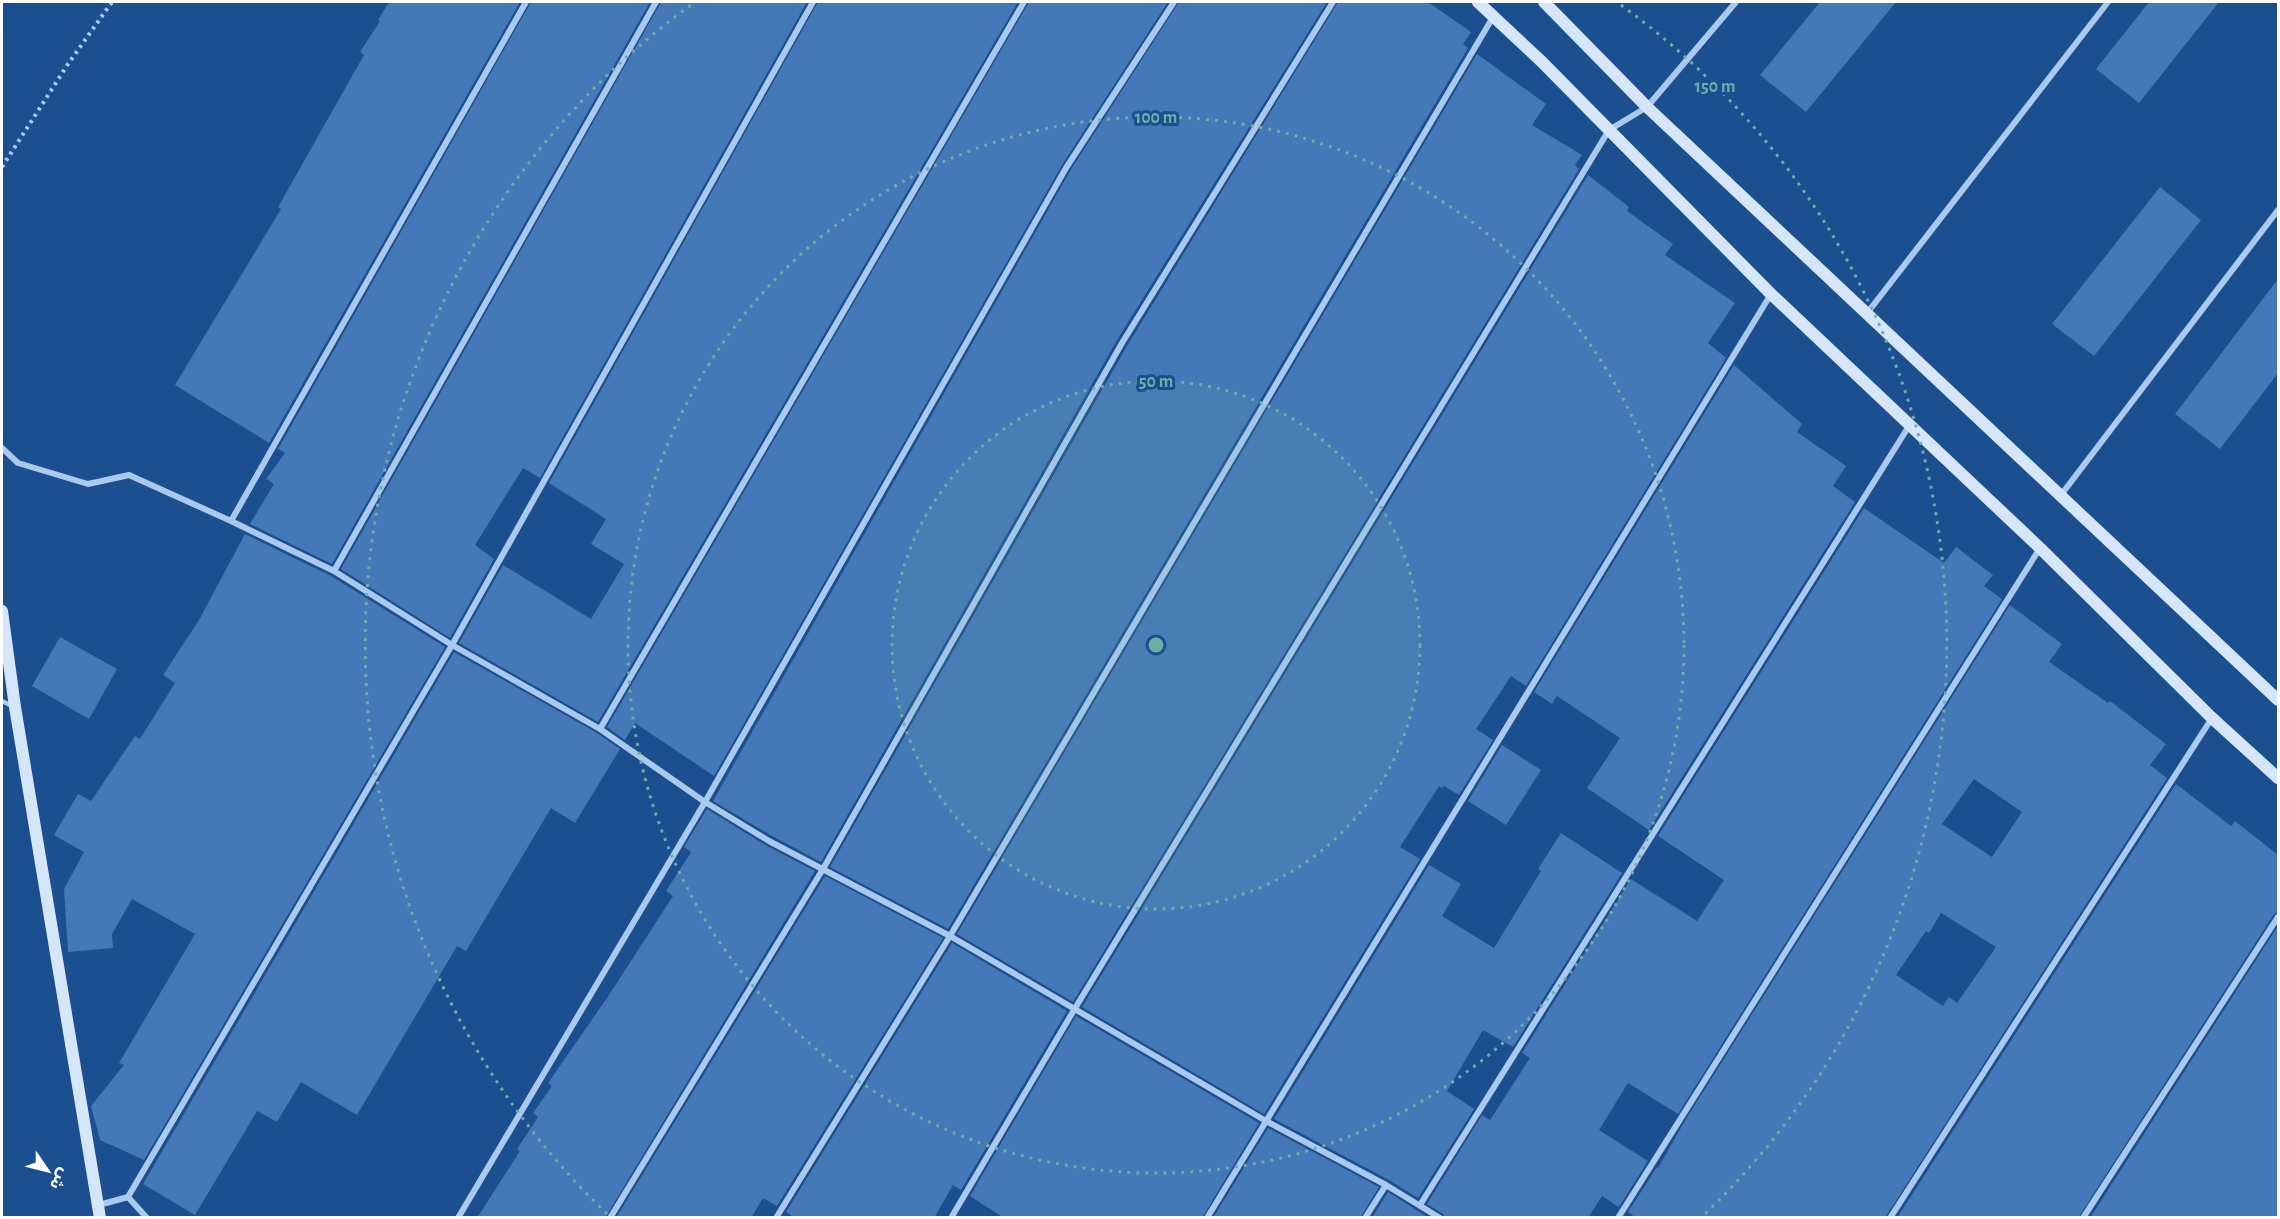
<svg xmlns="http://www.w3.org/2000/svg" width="2280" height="1219" font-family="'Alegreya Sans','Noto Sans Arabic',sans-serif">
	<rect width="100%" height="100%" fill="#1b4f8f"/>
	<path fill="#4478b7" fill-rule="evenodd" d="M389,2h131l-251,441 -94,-58 106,-176 -3,-2 86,-152 -4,-3 20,-31 -2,-1z
		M531,2h119l-318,562 -82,-40 24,-40 -8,-5 19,-26 -7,-4z
		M661,2h146l-267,476 -17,-10 -48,77 19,14 -44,79 -109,-69z
		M818,2h200l-420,720 -139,-79 44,-78 88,54 33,-55 -33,-20 15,-25 -57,-36z
		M1029,2h139l-106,163 -348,611 -79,-53 -10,17 -18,-13z
		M1179,2h148l-210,338 -296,522 -49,-26 -59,-35 357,-630z
		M1338,2h90l43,30 -8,12 5,4 -520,881 -118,-62 297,-521z
		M1820,2h76l-90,110 -46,-37z
		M2149,2h70l-80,101 -43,-34z
		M1477,54l69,50 -14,21 50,30 -7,10 4,4 -506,833 -116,-68z
		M1588,175l41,32 -2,4 46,33 -8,11 70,48 -27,40 18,15 -200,328 -15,-10 -35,53 17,11 -34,55 -15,-9 -2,2 -3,-2 -39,61 20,12 -156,255 -182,-107z
		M2160,187l41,33 -107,136 -42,-32z
		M2278,279v94l-58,76 -45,-35z
		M1734,365l68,59 -5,8 49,34 -13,20 22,16 -206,328 -62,-42 33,-50 -63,-42 -5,8 -18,-12z
		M1864,508l80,55 12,-16 37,28 -9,11 18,13 -324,515 -50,-31 -29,47 49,31 -29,46 -17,-11 -14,22h-143l-2,-4 -16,-10 55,-89 8,5 40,-62 -8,-5 109,-174 66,42 27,-41 -66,-44z
		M245,534l86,42 114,71 -301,513 -44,-20 -9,-34 33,-41 -5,-2 76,-129 -63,-35 -20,35 1,14 -45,4 -4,-63 20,-37 -30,-17 24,-41 13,7 44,-65 5,3 35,-56 -12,-8 36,-55z
		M2010,605l52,39 -13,18 59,41 2,-2 56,43 -16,21 17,13 -282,440h-249l-8,-6 29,-45 1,1 28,-49zM1974,779l48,33 -30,45 -50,-33zM1941,913l55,34 -39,56 -8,-6 -6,9 -47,-31 30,-44 3,2z
		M60,637l57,32 -28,50 -57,-33z
		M454,652l143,81 23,16 -45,74 -24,-15 -85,143 -9,-5 -100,169 -56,-33 -24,40 -20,-11 -62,104 -52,-31z
		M1502,745l39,25 -35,55 -38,-24z
		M2176,784l55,42 4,-5 43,34v57l-4,2 -196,304h-181z
		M707,809l60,37 48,25 -210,347h-128l43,-67 -3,-2 21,-32 -5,-4 19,-27 -4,-3 61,-88 64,-99 -7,-5 25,-39 -7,-5z
		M1561,833l61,40 -109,174 -30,-17 -36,61 27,18 -56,89 -29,-18 -115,-61 155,-254 32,19 -19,32 52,32 47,-77 -3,-2z
		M825,876l118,62 -166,268 -14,-8 -12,20h-135z
		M2278,926v292h-188z
		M952,943l115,68 -106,179 -8,-5 -19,33h-139l-9,-6z
		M1076,1016l183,107 -57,95h-198l-34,-22z
		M1268,1128l111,59 -19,31h-147z
		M1388,1192l41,26h-57z"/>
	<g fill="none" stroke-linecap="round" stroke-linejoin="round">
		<path stroke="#a9c9ee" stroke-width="4" stroke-dasharray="3 4.5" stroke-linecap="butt" d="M2,167l66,-103 44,-62"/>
		<path stroke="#a9c9ee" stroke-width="4.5" d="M2,701l10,5"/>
		<path stroke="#a9c9ee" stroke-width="6" d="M1868,312l240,-310
			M2,448l16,15 70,21 41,-9 102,46 103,50 118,74 148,84 105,73 64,39 181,95 316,185 120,64 54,33
			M2061,495l217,-285
			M231,521l295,-519
			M334,571l322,-569
			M600,729l424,-727
			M128,1197l324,-552 361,-643
			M99,1205l29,-8 19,21
			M1420,1205l489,-779
			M458,1218l247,-416 361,-634 108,-166
			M610,1218l213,-349 299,-526 211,-341
			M776,1218l174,-282 543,-919
			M951,1218l123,-208 535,-880 38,-23 89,-105
			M1207,1218l564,-924
			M1365,1218l21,-33
			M1618,1218l422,-670
			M1890,1218l322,-500
			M2083,1218l195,-301"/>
		<path stroke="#d6e6fa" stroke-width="12" d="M1478,2l64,60 229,232 269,254 172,170 66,60
			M1544,2l103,105 631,593
			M2,611l13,96 85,511"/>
	</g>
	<circle cx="1156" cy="645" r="264" fill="#6fada8" fill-opacity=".12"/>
	<g fill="none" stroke="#6fada8" stroke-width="3" stroke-dasharray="3 6">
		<circle cx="1156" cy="645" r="264"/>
		<circle cx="1156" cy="645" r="528"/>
		<path d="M607 1214A791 791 0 0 1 691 5M1621 5A791 791 0 0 1 1705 1214"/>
	</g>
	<circle cx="1156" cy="645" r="9" fill="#6fada8" stroke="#1b4f8f" stroke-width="3"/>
	<g font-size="18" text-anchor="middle" font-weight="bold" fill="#6fada8" stroke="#1b4f8f" stroke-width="6" stroke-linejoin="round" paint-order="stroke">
		<text x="1715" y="92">150 m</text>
		<text x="1156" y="123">100 m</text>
		<text x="1156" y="387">50 m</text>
	</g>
	<rect width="2280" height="1219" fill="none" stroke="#ffffff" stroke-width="6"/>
	<g transform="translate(48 1171) rotate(125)" stroke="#1b4f8f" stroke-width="4.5" paint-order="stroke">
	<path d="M0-4.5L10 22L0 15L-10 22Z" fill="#ffffff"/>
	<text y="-9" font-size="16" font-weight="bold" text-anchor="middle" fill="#ffffff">ش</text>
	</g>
</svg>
